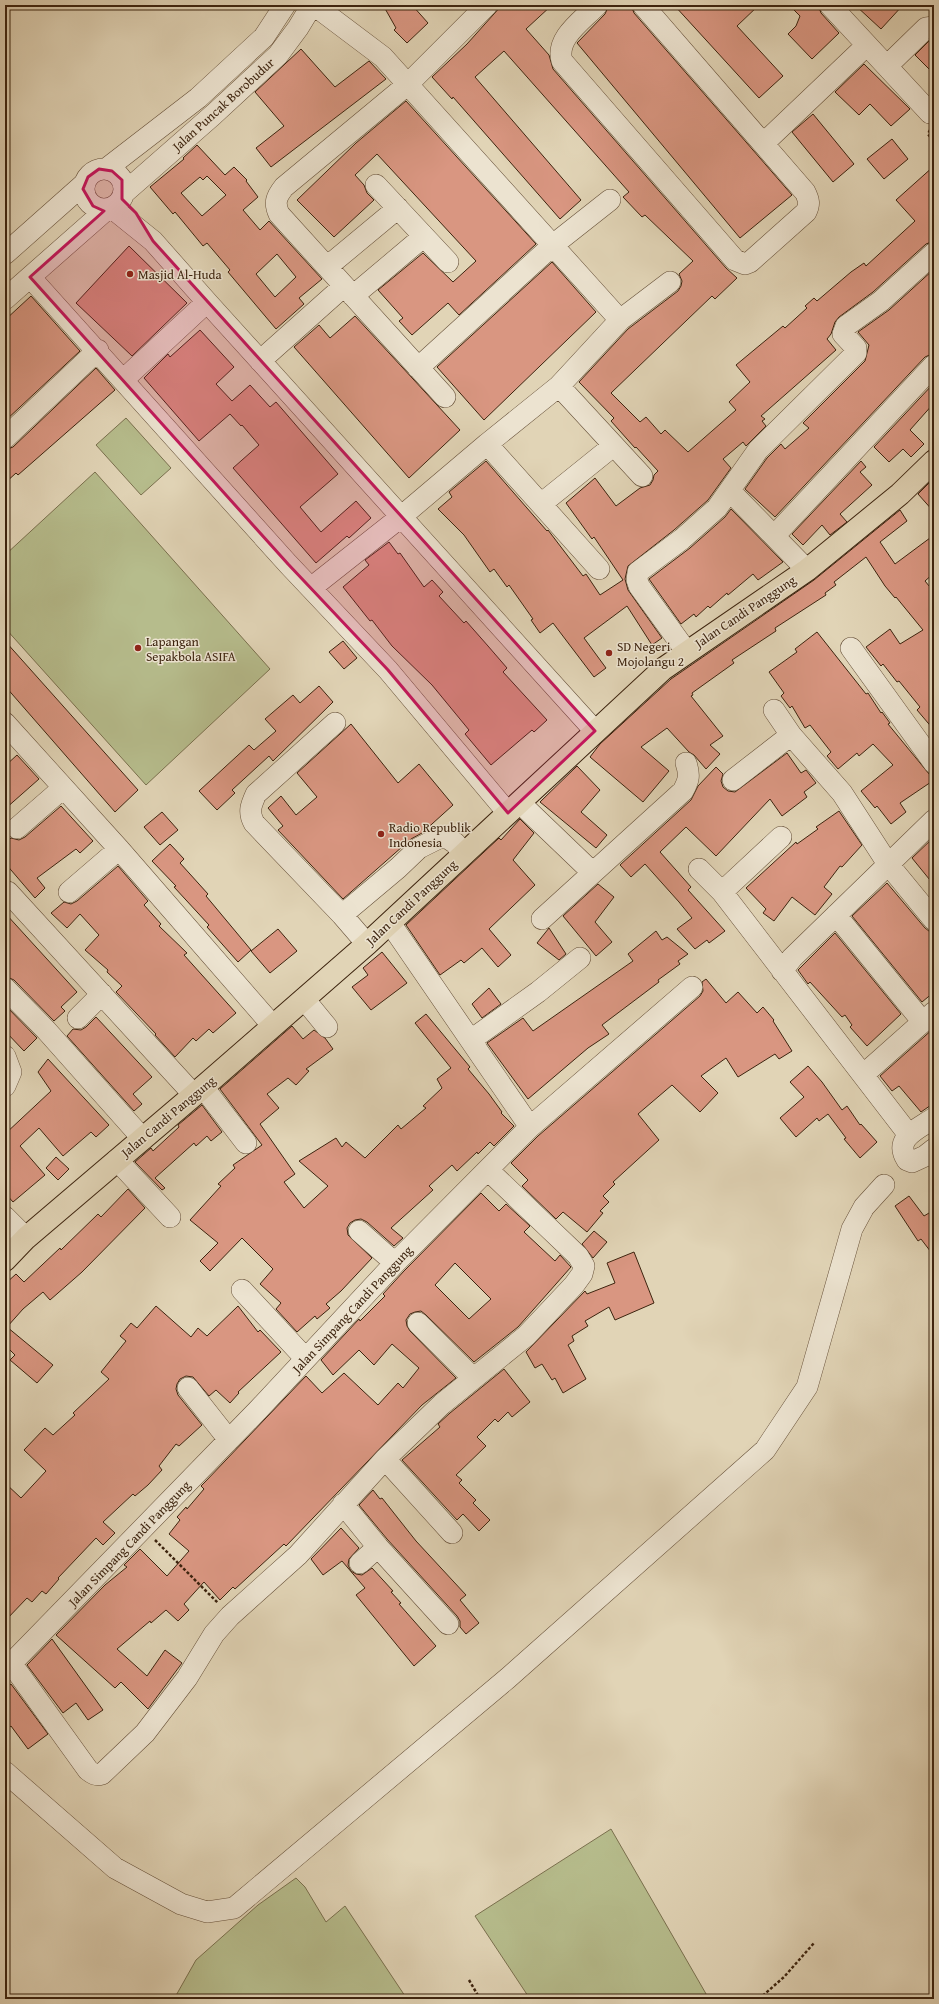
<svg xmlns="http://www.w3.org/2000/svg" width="939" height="2004" font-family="'Gentium Book Plus',serif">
	<rect width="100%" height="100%" fill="#e1d4b6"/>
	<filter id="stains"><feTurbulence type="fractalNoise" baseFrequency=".005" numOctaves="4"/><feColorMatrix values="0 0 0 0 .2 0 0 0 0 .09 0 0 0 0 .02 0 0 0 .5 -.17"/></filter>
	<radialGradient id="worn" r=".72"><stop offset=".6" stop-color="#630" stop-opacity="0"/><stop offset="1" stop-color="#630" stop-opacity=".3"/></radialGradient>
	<path fill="#b6bc8c" stroke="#7a704e" d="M126,418l45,50 -30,27 -45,-50z
		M95,472l175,197 -124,116 -141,-157v-73z
		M611,1829l98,170h-179l-55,-83z
		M296,1878l9,9 21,35 19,-16 62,93h-233l22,-39 62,-55z"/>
	<path fill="#d99681" stroke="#3d240f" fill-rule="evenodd" d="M383,5h29l16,18 -21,20 -13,-13 2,-2z
		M502,5h50l-26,24 23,26 4,14 173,199 11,10 -22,21 -3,-3 -101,97 29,29 6,-5 15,17 4,-4 23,22 48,-42 -7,-8 21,-20 -14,-17 47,-39 2,2 22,-20 -2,-2 9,-8 3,3 34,-29 13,-9 2,3 49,-45 -19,-21 38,-34v75l-8,3 -53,48 -34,25 -4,5 -4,12 -4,5 9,11 -75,66 4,3 -3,2 4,5 -20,20 -3,-4 -20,17 8,9 -23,32 -34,30 -46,36 -3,13 3,11 34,48 -10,7 -25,-39 -43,32 22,30 -12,9 -41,-54 -13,10 -9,-13 2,-1 -24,-34 -2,2 -13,-18 -4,3 -26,-37 -26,-26 14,-12 -3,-5 37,-31 61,70 1,-1 35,46 3,-2 14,21 23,-15 -29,-43 -2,2 -26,-36 29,-25 21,28 24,-18 10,-3 3,-5 1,-5 4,-4 -22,-24 -1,1 -24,-27 3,-3 -35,-36 49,-53 50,-38 3,-5 1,-5 -3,-7 14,-13 -48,-46 -3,2 -19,-20 6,-5 -125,-141 -29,26 106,123 -21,19 -107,-122 -1,2 -20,-22 35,-33z
		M609,5h22l3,8 158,182 -52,43 -163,-195 28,-29z
		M674,5h85l-22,21 46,50 -24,22z
		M789,5h29l3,8 18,20 -27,26 -24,-25 8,-8 4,-10z
		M855,5h48l-22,24z
		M931,39h3v35l-19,-19z
		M301,49l34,38 34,-26 17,18 -115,88 -15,-19 28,-22 -29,-34z
		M864,64l46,45 -19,17 -21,-22 -11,11 -24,-23z
		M406,101l130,143 -77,71 -11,-12 -36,32 -13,-14 4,-3 -25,-28 45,-37 30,29 23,-21 -99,-107 -22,21 9,10 3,8 7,7 -40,37 -37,-37 59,-57z
		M813,114l41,50 -21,18 -41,-50z
		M892,139l16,20 -24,20 -17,-20z
		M197,145l28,30 9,-8 13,13 -1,1 12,16 -15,13 17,20 9,-9 53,58 -23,19 5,6 -28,25 -48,-57 2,-2 -23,-27 -4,3 -28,-34 -2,2 -23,-27 34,-28 -1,-1zM207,176l19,19 -24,21 -21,-23 19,-16 3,3zM277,254l19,23 -21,20 -19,-23z
		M129,246l58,57 -55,53 -56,-53z
		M552,262l44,50 -112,108 -47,-53z
		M934,269v84l-9,4 -150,160 -30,-28 22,-31 14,-14 4,5 24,-21 -6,-5 62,-62 4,-16 -11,-13 31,-22z
		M31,296l49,55 -75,70v-101z
		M355,316l105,114 -51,48 -115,-131 25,-22 11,13z
		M200,330l34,37 -18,17 16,17 18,-16 20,22 6,-5 62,72 -38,33 21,25 35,-31 15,17 -22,20 -2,-2 -31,27 -83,-95 26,-23 -17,-20 -1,1 -11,-12 -31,27 -55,-63 24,-24 2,3z
		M96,368l19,22 -97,85 -2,-2 -11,10v-33l8,-3z
		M934,383v20l-24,27 14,14 -13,13 -8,-8 -14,13 -15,-15z
		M861,461l5,6 -6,5 12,13 -32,29 7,8 -17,13 -8,-10 -19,20 -11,-11z
		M934,478v34l-16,-18z
		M731,509l52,53 -25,18 -5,-6 -25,21 -1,-2 -17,15 -2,-2 -12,11 -2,-3 -13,10 -32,-45 41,-31 35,-31z
		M900,510l7,11 -27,21 15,22 39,-29v38l-9,8 9,11v138l-17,-20 3,-3 -21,-26 -2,1 -14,-18 -2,2 -15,-19 24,-18 10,15 23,-14 -27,-33 -1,1 -10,-12 -19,-29 -32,25 2,3 -11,8 1,2 -51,33 1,3 -44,29 2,3 -42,30 1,2 -2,1 32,40 -13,9 10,9 -14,15 -12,-14 -5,-3 -22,-24 -26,19 28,24 -26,31 -53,-45 10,-13 71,-65 143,-99z
		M389,542l9,12 2,-1 24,34 8,-7 11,12 -4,4 25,27 2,-2 22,25 19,22 -4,4 44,48 -13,12 -2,-2 -41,35 -26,-31 4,-4 -37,-45 -40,-39 -20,-26 -2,1 -27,-34 26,-22 -4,-5z
		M817,632l49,62 2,-1 13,20 1,-1 8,11 -2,1 46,56 -34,23 6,9 -15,12 -14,-18 -2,2 -14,-17 32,-26 -20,-21 -14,12 -2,-3 -19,16 -11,-13 4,-4 -21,-27 -5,3 -13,-22 -2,2 -9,-12 3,-3 -15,-21 28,-20 -2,-3z
		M5,641l133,149 -23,22 -110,-126z
		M343,641l14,17 -13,11 -15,-17z
		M319,686l14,16 -60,59 -4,-5 -37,34 3,3 -18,17 -18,-19 50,-46 5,5 22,-19 -11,-12 28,-24 7,8z
		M351,724l47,59 21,-19 34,41 -31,28 -11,6 -68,60 -65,-69 5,-4 -15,-18 13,-12 15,19 21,-18 -20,-24z
		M787,753l14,20 5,-3 10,13 -12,9 3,5 -25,19 -12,-17 -54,57 -30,-29 -26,25 31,35 -3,3 37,41 -16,12 -2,-3 -12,9 -18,-20 15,-11 -13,-16 -34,-38 -14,13 -11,-12 71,-65 7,-14 18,-19 7,7 -2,7 2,6 5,4 7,1z
		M17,755l22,24 -34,30v-43z
		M577,766l23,24 -19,22 26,23 -11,13 -56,-46z
		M61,806l32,35 -13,12 -4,-4 -39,29 8,10 -10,10 -30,-35v-20l6,-5 8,2 6,-3z
		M839,811l23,34 -20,22 -2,-1 -16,21 8,7 -17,21 -23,-18 -18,24 -11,-8 3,-4 -20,-21 50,-46 1,2 21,-15 -2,-2z
		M162,812l16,18 -18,15 -16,-18z
		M520,819l14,14 -21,27 22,25 -46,44 22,26 -13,12 -16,-19 -18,15 -3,-3 -21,15 -34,-50 93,-87 2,2z
		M934,837v48l-22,-27z
		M170,844l14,15 -4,4 28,31 -2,2 45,54 -13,12 -31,-35 2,-2 -35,-38 2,-1 -24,-25z
		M118,866l30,35 -4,4 17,19 -2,2 28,27 -3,2 52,58 -23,20 -4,-4 -13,12 -3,-3 -18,19 -20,-22 1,-1 -40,-42 6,-6 -15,-14 1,-2 -23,-20 14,-15 -19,-21 -13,14 -16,-15 13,-11 7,2 6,-3z
		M887,883l38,45 9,7v57l-12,10 -70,-86z
		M598,884l16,13 -19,25 17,20 -16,14 -33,-40z
		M5,913l72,79 -16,15 4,4 -11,10 -40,-41 -9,-4z
		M549,928l17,26 -7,6 -22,-17z
		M278,929l19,22 -27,22 -19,-22z
		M656,931l6,9 5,-3 21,17 -10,7 2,3 -22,16 1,2 -57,43 7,9 -21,14 -60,51 -41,-56 36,-25 10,13 100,-70 -5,-7z
		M835,933l66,81 -34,32 -17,-19 2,-2 -7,-10 -3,2 -32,-35 -2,2 -10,-14z
		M382,952l25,31 -36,27 -19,-23 16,-12 -5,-7z
		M706,979l20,24 12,-11 19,21 6,-6 11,13 -1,1 19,30 -13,8 -4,-5 -37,23 -12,-19 -25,18 17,17 -18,19 -28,-27 -34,29 21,26 -46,42 2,2 -12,12 6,6 -9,9 3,2 -16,19 -24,-20 -7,7 -34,-33 6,-6 -17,-17 27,-27 162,-140 3,-5 -1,-9z
		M489,988l12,16 -19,14 -10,-14z
		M5,1005l32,33 -13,13 -19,-20z
		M426,1014l44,53 -2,2 21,25 13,18 -1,1 13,13 -20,20 -4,-4 -12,12 -1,-2 -20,19 -5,-6 -23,21 4,4 -42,38 12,10 -9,8 -27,-24 -6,-3 -6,1 -5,3 -3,5 1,7 24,23 -31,33 -15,13 4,4 -13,11 -2,-3 -18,16 -21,-23 5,-6 -21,-19 13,-15 -31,-31 -32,33 -10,-10 18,-18 -28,-23 31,-34 -3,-2 17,-16 -2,-3 29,-20 -42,-56 72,-63 11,13 11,-9 11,8 8,11 -27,20 3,2 -13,14 -8,-7 -21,16 12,14 -19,16 35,50 -11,8 20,26 24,-22 -29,-25 37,-23 6,9 4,-5 19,16 33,-33 3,4 25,-21 -3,-2 19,-18 -5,-9 14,-11 -36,-45z
		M96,1017l56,60 -19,17 9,10 -8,7 -67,-75 6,-7 8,1 5,-3z
		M934,1028v75l-13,9 -22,-26 -7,5 -12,-15z
		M48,1059l61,66 -13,12 -5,-5 -28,24 -24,-28 -19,18 25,29 -32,27 -8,-9v-59l46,-43 -13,-19z
		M808,1066l14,16 20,28 5,-4 13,19 1,-1 16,18 -17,16 -16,-19 2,-1 -18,-24 -9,7 -2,-3 -21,19 -16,-19 24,-21 -14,-15z
		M202,1105l20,27 -11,9 -4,-5 -11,10 -2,-3 -39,35 10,10 -3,2 -27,-28 16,-14 2,3 26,-24 -1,-2z
		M56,1157l13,12 -11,11 -12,-12z
		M128,1189l17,19 -63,64 -32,28 -7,-8 -20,17 -16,18 46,38 -16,18 -27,-23 5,-5 -10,-10v-61l11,-10 8,8 36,-34 1,2 37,-36 3,3z
		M481,1193l18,18 7,-7 24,22 -6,6 31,29 5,-6 11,12 -53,60 -44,35 -48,-47 -5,-4 -6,1 -5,2 -4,6 1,6 3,5 46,47 -34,27 -136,141 -2,-2 -49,45 -2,-2 -13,13 -16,-18 -20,22 5,6 -11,11 -12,-11 -15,13 -1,-2 -33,28 30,27 18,-26 17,13 -34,46 -27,-27 -6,6 -59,-53 49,-50 22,-18 -3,-2 16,-16 27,27 22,-25 -20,-17 11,-14 -3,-3 9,-10 1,2 17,-20 -3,-3 4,-4 101,-106 16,17 22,-20 34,32 20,-22 5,5 16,-20 -27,-24 -18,21 -15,-15 -26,25 -12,-15 38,-41 1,2 25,-25 -2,-2 21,-23zM455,1263l36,36 -22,20 -34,-34z
		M909,1196l15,20 10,-6v46l-13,-17 -3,2 -23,-35z
		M594,1231l13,11 -14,16 -11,-14z
		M634,1252l20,51 -39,17 -6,-13 -24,14 3,5 -16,10 2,5 -6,4 18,34 -23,14 -8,-15 -3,2 -10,-16 -7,4 -9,-16 59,-61 2,3 28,-11 -8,-20z
		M156,1306l35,31 7,-9 9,8 31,-30 20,26 2,-2 21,22 -43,40 1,1 -9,10 -14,-13 -7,6 -16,-19 -7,-1 -6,3 -3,5 -1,5 2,6 24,30 -23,21 -3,-2 -17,22 3,4 -14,15 -13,11 -2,-2 -30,28 12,11 -12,12 -7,-7 -38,40 1,1 -13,15 -4,-3 -10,11 -5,-4 -22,23v-138l16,15 25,-27 -22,-21 21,-22 8,7 22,-20 -2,-2 36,-34 -8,-7 25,-31 -6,-5 11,-13 6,5z
		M504,1369l26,33 -18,15 -4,-5 -10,10 -3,-3 -18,18 9,9 -30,29 6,5 -3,3 17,17 -3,3 17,17 -11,11 -16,-17 -6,6 -55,-60 38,-33 -2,-3 12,-11z
		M373,1490l7,9 2,-1 34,43 50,54 -6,5 19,23 -13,11 -6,-7v-6l-3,-5 -70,-77 -28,-34z
		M341,1528l18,20 -10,11 -1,6 3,6 5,3 6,1 10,-7 21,23 -2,1 10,11 -2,1 37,42 -22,20 -58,-71 9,-7 -23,-27 -19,14 -12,-16z
		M52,1639l51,71 -15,10 -12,-17 -13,10 -36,-48z
		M11,1684l37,50 -20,15 -17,-23 -6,5v-42z"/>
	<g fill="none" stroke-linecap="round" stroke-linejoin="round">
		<defs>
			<path id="minor" d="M597,5c-14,15 -42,33 -35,56l173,199 10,4 5,-2 56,-50c4,-8 3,-12 -1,-20l-162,-187
				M830,5l100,108
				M887,66l39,-38 8,-1
				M764,143l103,-98
				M84 189a20 20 0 1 1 40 0a20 20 0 1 1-40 0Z
				M106,169l92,-71 66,-61 21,-32
				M376,185l72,77
				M124,193l89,-78 65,-60 20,-27 14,-23
				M112,208l41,33 54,61 388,429
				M5,254l80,-71
				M327,267l71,-59
				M30,277l258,287 100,106 120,143
				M353,296l70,-59
				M5,299l101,-89
				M620,320l50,-38
				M260,361l84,-75
				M418,368l135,-123 57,-45
				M123,380l84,-78
				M559,386l83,90
				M445,397l-166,-183c-5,-11 -3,-17 5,-27l123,-102 80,-80
				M5,438l93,-88
				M487,444l112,125
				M730,491l77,79
				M541,504l72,-58
				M775,535l159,-170
				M311,588l91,-72 85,-72 72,-58 61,-66 -237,-263 -69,-52
				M851,648l83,115
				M686,651l-47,-65 -2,-6 1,-8 44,-33 35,-31 41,-58 98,-97v-5l-13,-14 3,-8 35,-25 53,-48
				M774,710l17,25 51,58 46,71 46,56
				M5,723l114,126 154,177
				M335,723l-79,71c-5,11 -8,18 -2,29l88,92 25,29
				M733,780l58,-45
				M520,803l72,69
				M17,828l46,-40
				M699,869l23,23 187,243
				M8,892l186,203
				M69,892l50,-43
				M722,892l59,-55
				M342,915l56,-47 21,-20 20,-10 7,-1 9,6 9,11
				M836,915l86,106
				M542,919l141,-128c6,-11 7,-16 3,-28
				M782,971l10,-13 142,-138
				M5,988l41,42 97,109
				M304,999l23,28
				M78,1018l24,-24
				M471,1040l67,-48 42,-34
				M5,1056l6,16 -6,14
				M863,1075l71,-63
				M203,1087l43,56
				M934,1118c-16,11 -41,20 -27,42l5,2 13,-6 9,-7
				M530,1127l162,-140
				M117,1160l53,57
				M5,1217l21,21
				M359,1231l36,32
				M5,1239l10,10
				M242,1290l63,68
				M418,1323l55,55
				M188,1388l41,52
				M385,1459l67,74
				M343,1504l35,43 70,77
				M360,1563l18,-16
				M11,1663l77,107c5,4 8,6 14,4l43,-41 42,-55 27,-44 16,-18 68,-61 87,-96 57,-55 84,-68 48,-51 8,-11 2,-8 -6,-10 -90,-86
				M5,1670l253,-260 137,-147 135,-136 -140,-204
				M5,1772l110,96 66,36 26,8 27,-4 274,-230 257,-228 42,-63 45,-158 12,-22 20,-22"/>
			<path id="major" d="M5,1260l21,-22 168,-143 173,-151 296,-275 144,-99 93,-76 34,-33"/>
		</defs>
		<use href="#minor" stroke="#665039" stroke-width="22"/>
		<use href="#major" stroke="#3d240f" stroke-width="24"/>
		<path stroke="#3d240f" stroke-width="2.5" stroke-dasharray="3 2" stroke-linecap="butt" d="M930,130l-2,4 6,8
			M155,1540l63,63
			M469,1980l11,19
			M759,1999l25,-22 30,-34"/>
		<use href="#minor" stroke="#ece3d0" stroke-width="21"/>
		<use href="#major" stroke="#e1d4b6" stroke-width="22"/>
	</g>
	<path fill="#c2185b" fill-opacity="0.2" stroke="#c2185b" stroke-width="3" stroke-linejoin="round" d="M99,169l13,2 10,9v19l14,14 17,28 442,490 -87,82 -120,-143 -100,-106 -258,-287 74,-66 -11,-5 -10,-17 5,-12z"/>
	<g fill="#8f2418" stroke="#ece3d0" stroke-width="1.5">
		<circle cx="130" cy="274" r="4"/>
		<circle cx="138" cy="648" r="4"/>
		<circle cx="609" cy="653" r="4"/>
		<circle cx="381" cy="834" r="4"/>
	</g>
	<g text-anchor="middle" stroke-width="3" stroke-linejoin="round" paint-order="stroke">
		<g font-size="13" fill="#3d240f" stroke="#ece3d0">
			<text transform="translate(223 104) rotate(-42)" y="5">Jalan Puncak Borobudur</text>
			<text transform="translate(745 611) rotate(-34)" y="5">Jalan Candi Panggung</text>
			<text transform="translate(411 902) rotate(-43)" y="5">Jalan Candi Panggung</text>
			<text transform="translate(168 1116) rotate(-40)" y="5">Jalan Candi Panggung</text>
			<text transform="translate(352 1309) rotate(-47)" y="5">Jalan Simpang Candi Panggung</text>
			<text transform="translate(129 1543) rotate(-46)" y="5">Jalan Simpang Candi Panggung</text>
		</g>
		<g font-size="13" fill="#3d240f" stroke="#ece3d0" text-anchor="start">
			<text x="138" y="279">Masjid Al-Huda</text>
			<text x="146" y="646">Lapangan<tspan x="146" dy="15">Sepakbola ASIFA</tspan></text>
			<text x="617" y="651">SD Negeri<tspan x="617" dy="15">Mojolangu 2</tspan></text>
			<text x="389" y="832">Radio Republik<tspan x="389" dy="15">Indonesia</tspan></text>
		</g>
	</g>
	<rect width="939" height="2004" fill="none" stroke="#e1d4b6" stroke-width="20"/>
	<rect x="6" y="6" width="927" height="1992" fill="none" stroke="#3d240f" stroke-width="2"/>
	<rect x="10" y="10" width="919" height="1984" fill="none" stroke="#3d240f"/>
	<rect width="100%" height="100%" filter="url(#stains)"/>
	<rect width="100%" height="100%" fill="url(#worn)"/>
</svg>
